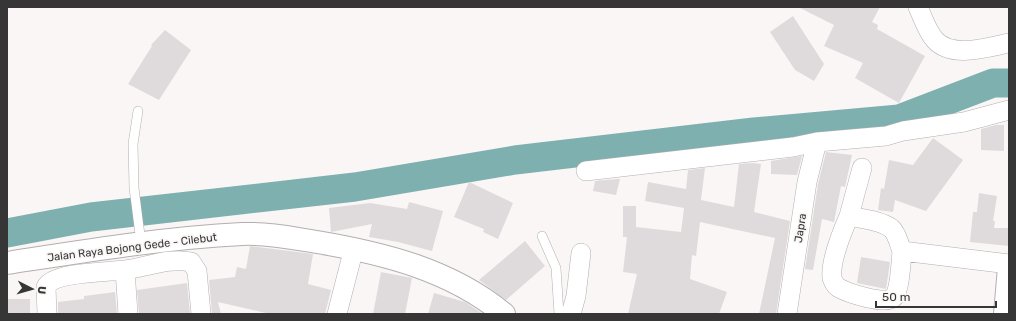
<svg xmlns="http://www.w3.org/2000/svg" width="1016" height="321" font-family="Rubik,sans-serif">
	<rect width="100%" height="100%" fill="#faf6f6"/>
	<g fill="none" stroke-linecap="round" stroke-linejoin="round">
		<path stroke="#7eb0b0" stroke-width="29" d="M7,233l84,-16 264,-30 160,-27 239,-28 145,-13 94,-36h16"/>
	</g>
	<path fill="#dfdbdc" d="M798,7h82l-8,15 6,3 -1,4 48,27 -26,47 -44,-25 8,-15 -39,-17 10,-21z
		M793,16l31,48 -10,17 -19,-11 -25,-38z
		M165,30l26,20 -32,50 -31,-16 24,-38 -1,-1z
		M996,125h8v26l-23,-1v-21z
		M933,138l30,22 -37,51 -31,-11 -2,12 -15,-2 3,-22 3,1 5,-29 24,5z
		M826,152l26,3 -7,32 -4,-1 -7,36 -12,-3 -9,51 -8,-1 13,-85z
		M802,156l-5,19 -26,-1v-13z
		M753,163l8,1 -7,48 36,9 -14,93h-17l16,-76 -75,-16 -4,34 -4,-1 -2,24 37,13 -8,22h-91l9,-40 -14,-2 4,-35h-4v-31h13v21l45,5 3,-24 -39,-7 3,-19 38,7 2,-19 17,-2 -4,32 33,7 5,-43z
		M616,179h4l-4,16 -23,-4 2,-10z
		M469,182l44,21 -15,36 -15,-7 1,-3 -30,-12z
		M979,193l18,3 -4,25h2l-1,7h15v18l-39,-4 3,-30h4z
		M409,202l34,9 -11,40 -34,-9 -29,-5 3,-13 -41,8 -2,-24 41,-5 37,6z
		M525,241l20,25 -39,34 -27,-20z
		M250,246l63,8 -5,30 23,6 -6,24h-55l-52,-12 3,12h-9l-3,-34 26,-3 2,-10 9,2z
		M861,257l29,5 -4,27 -29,-6z
		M381,272l31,6 -7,36h-32z
		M187,283l3,31h-51l-2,-24z
		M115,292l2,22h-59v-12l26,-3v-3z
		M434,293l31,9 18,12h-55z
		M7,299h23v15h-23z"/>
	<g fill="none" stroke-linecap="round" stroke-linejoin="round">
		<defs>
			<path id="service" d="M138,111l-5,33 1,44 7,55
				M542,236l14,32 3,46"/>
			<path id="minor" d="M918,7c5,11 9,24 17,33 17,19 53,7 74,3
				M862,168l-13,48c13,3 31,4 42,12 6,5 8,16 11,23l107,13
				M586,171l207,-24 24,-5 69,-6 17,-5 61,-9 45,-12
				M849,216c-7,16 -19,45 -17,62 1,3 4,9 7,10 9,5 48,18 55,9 6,-8 7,-35 8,-46
				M125,270l3,44
				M47,314l-1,-27c7,-15 63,-15 79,-17 22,-3 45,-13 66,-8l6,9 4,43
				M337,314l17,-66
				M571,314l5,-18 5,-43
				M787,314l20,-132 10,-40"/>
			<path id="secondary" d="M7,263c78,-12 156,-25 235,-29 25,-1 50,4 75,8 66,11 134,28 187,72
				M1005,314l4,-47"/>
		</defs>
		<use href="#service" stroke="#b3afb0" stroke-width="10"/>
		<use href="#minor" stroke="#b3afb0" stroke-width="20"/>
		<use href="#secondary" stroke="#b3afb0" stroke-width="24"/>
		<use href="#service" stroke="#fff" stroke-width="9"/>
		<use href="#minor" stroke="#fff" stroke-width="19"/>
		<use href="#secondary" stroke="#fff" stroke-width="22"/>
	</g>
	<g text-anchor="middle" stroke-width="3.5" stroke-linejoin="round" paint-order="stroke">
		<g font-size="11" fill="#373636" stroke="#faf6f6">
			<text transform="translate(800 228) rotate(-81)" y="4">Japra</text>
			<text transform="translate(132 247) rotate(-7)" y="4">Jalan Raya Bojong Gede - Cilebut</text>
		</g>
	</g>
	<rect width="1016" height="321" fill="none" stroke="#373636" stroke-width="16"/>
	<g transform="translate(32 289) rotate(96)" stroke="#faf6f6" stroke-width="3" paint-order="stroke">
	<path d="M0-3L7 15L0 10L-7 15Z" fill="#373636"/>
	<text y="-6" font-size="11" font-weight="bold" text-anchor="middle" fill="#373636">U</text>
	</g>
	<path d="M876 301v6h120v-6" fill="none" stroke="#373636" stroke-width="2"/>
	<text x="882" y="301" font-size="12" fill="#373636" stroke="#faf6f6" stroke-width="3" paint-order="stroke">50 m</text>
</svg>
